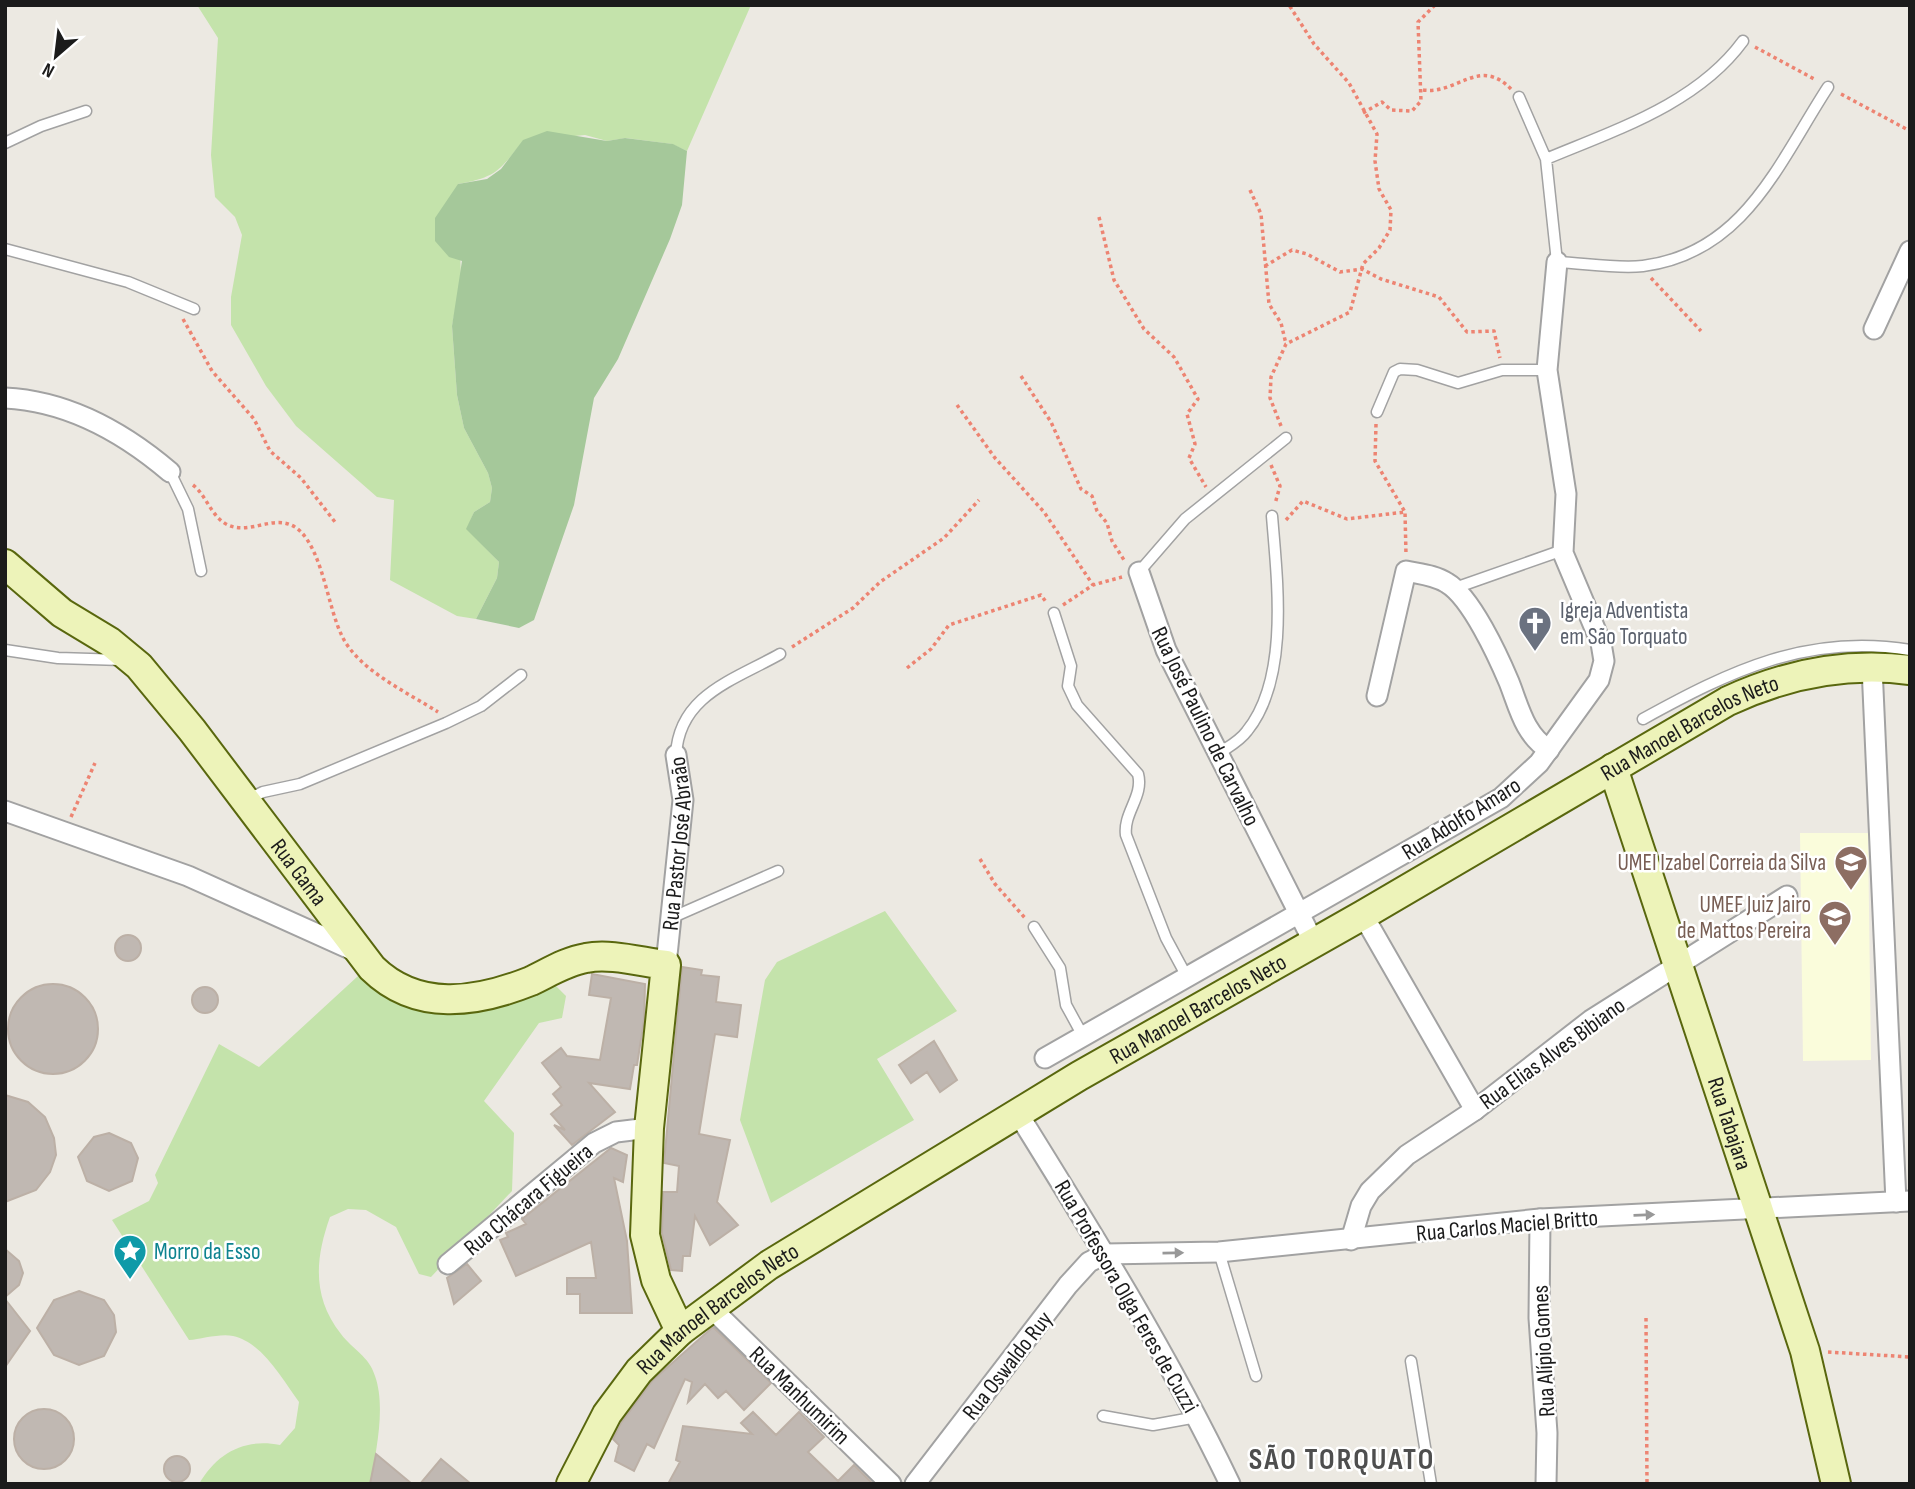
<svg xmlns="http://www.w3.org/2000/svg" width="1915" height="1489" font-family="'Sofia Sans Condensed',sans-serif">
	<rect width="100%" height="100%" fill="#ece9e2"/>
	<path fill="#fafcdb" d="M1800,833h68l3,227 -68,1z"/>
	<path fill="#c4e3ab" d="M197,5h554l-64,146 -15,-7 -46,-6 -19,3 -22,-6 -62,6c-24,30 -26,36 -65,43l3,96 -9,46 5,69 7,33 24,45 4,15 -2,14 -16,10 -7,17 32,33 -2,16 -21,41 -19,-3 -67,-36 4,-80 -17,-3 -81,-71 -30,-40 -35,-61v-28l11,-62 -7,-18 -20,-20 -4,-42 7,-117z
		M885,911l72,100 -80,48 37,61 -143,83 -31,-83 25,-140 12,-18z
		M358,976c65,56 124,44 197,9l11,11 -4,22 -23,5 -55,78 30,32 -2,58 -81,86 -12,-3 -23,-47 -30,-17 -18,-1 -18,8c-15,42 -18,80 11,117 12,16 28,22 34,42 11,31 1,76 -5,108h-171c18,-31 45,-46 81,-39l15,-17 4,-26c-16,-22 -37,-60 -66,-66 -12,-3 -32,3 -44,4l-77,-120 37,-19 9,-18 -3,-8 64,-131 40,23z"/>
	<path fill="#a5c89a" d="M547,131l60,10 18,-3 48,6 14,7 -5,54 -12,34 -52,120 -24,39 -20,107 -40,115 -15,8 -43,-9 21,-41 2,-16 -33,-33 8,-17 16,-10 2,-14 -4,-15 -24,-45 -7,-33 -5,-69 10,-65 -13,-4 -14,-16v-23l23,-34 29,-5 14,-10 22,-29z"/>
	<path fill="#c0b8b2" stroke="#bcb0a6" stroke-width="2" d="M115 948a13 13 0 1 1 26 0a13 13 0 1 1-26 0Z
		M682,967l20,3 -1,5 18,2 -3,25 25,3 -4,32 -22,-3 -16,100 31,6 -13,62 21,23 -28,20 -15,-29 -5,40h-7l-1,15 -11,-1 -9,-37 1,-41h14l2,-26 -15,-3z
		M592,974l53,10 -1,36 -7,45h-3l-4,24 -41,-6 26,29 -43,33 -18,-20 11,5 -14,-16 11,-9 -9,-11 8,-7 -19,-24 19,-15 6,8 33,4 11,-62 -22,-3z
		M8 1029a45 45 0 1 1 90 0a45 45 0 1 1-90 0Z
		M192 1000a13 13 0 1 1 26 0a13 13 0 1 1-26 0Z
		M934,1041l23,39 -17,12 -13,-20 -16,11 -12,-18z
		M5,1095l23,7 17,15 9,21 2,17 -6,17 -14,18 -31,12z
		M109,1133l22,10 7,15 -6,23 -23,10 -22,-10 -9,-24 16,-20z
		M611,1148l16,7 -4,27 -9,-4 13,63 5,72h-52v-19h-13v-16h29l-5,-36 -75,34 -16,-36 8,-3 -2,-4 20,-9 -4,-5z
		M5,1249l14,12 4,12 -4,12 -14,12z
		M467,1264l14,17 -27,23 -7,-26z
		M79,1291l25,9 10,15 2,17 -12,24 -25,9 -25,-10 -17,-27 17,-28z
		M5,1299l25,32 -25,36z
		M713,1327l58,56 -27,27 -18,-19 -8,7 -13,-14 -17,18 4,-20 -7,-3 -31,69 -7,-4 -13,27 -19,-10 4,-16 -6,-6 8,-16 32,-43z
		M14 1439a30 30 0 1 1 60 0a30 30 0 1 1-60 0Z
		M753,1412l23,23 23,-23 25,25 -16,15 30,29 16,-16 19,19h-205l12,-22 -4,-2 7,-34 69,8 -11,-11z
		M376,1454l36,30h-42z
		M164 1469a13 13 0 1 1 26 0a13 13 0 1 1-26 0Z
		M441,1459l30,25h-51z"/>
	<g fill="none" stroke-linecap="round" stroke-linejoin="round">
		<defs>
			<path id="lane" d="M1519,97l27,62 11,103c27,1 59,7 86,4 101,-13 135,-102 185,-179
				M5,143l36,-17 45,-15
				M1546,159c69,-29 151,-55 197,-118
				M5,249l123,33 66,27
				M1377,412l17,-40 6,-3 17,1 41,13 44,-13h45
				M170,472l18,37 13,62
				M1139,572l46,-53 101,-81
				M1455,588l108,-38
				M1054,613l17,53 -3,20 9,19 61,69c6,22 -15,39 -12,61l40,103 21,39
				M5,650l53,8 64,2
				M1643,719c87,-48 165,-86 267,-69
				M1218,754c10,-7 22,-13 29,-23 43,-53 30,-152 25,-215
				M676,755c3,-60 58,-75 104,-101
				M246,800l17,-8 37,-8 146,-61 35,-17 40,-31
				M671,918l107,-47
				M1034,927l26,41 6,37 17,31
				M1219,1252l37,124
				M1411,1361l20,123
				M1103,1416l50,9 44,-8"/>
			<g id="street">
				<path d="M1874,329l36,-78"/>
				<path d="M5,398c62,3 118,34 165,74"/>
				<path d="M1139,572l27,78 148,293"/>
				<path d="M1872,667l24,535"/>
				<path d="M1377,696l29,-125c14,3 29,4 41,12 24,14 51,73 62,99 10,25 15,52 40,68"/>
				<path d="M5,811l183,65 169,76"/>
				<path d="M1363,915l112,195"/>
				<path id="s1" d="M666,965l17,-165 -7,-45"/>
				<path d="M1045,1058l456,-260 38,-35 60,-83 5,-19 -3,-18 -38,-90 3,-59 -19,-124 10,-108"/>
				<path d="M1017,1112c76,122 151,243 213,372"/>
				<path d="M1540,1219l-1,99 8,115 -1,51"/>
				<path d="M1351,1240l10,-34 9,-15 37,-36 68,-45 116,-90 196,-124"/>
				<path d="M448,1264l146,-121 22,-11 33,-4"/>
				<path d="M710,1307l181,177"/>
				<path d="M915,1484l153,-199 21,-23 16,-8 114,-2 321,-33 370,-18"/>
			</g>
			<g id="secondary">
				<path id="s2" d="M5,564l57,49 48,29 29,24 53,64 180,238c45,44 104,35 159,13 17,-8 36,-20 55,-23 24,-5 55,4 80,7l-17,163 -4,107 11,45 24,51"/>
				<path id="s3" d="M1613,768l192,583 31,133"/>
				<path id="s4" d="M571,1484l36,-70 32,-43 41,-40 89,-66 310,-189 284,-161 365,-214c58,-27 118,-39 182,-31"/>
			</g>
		</defs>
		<use href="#lane" stroke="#a2a2a2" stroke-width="13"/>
		<use href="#street" stroke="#a2a2a2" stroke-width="23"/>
		<use href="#secondary" stroke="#59670e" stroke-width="32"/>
		<path stroke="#ed8472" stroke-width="3.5" stroke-dasharray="3.5 3.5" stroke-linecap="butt" d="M1755,47l61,33
			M1423,90c34,5 56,-34 88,-1
			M1841,94l69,37
			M1363,113l19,-11 9,8 21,1 9,-10 -3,-79 17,-17
			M1250,190l11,24 8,90 12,19 5,21
			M1099,217l15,63 30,49 30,28 24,42 -11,15 8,30 -6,14 17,29
			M1265,266l27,-16 15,4 33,18 22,-3 19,10 58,18 28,35 27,-1 6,27
			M1651,278l50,53
			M183,319l29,52 42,48 16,32 31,27 34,44
			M1021,376l30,46 30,67 11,7 5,15 10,12 5,18 12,19
			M957,405l38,53 49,54 49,73
			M1376,424l-1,37 30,51
			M1281,426l-11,-28 1,-21 15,-33 64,-32 13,-48 16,-16 11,-18 1,-20 -12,-21 -4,-28 2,-27 -28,-51 -35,-39 -25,-39
			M1271,465l9,21 -5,18
			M193,485c14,11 18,32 35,40 24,11 50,-15 72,6 23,22 28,77 42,105 16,34 65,56 96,76
			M1286,520l17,-19 44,18 58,-7 1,43
			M1063,605l30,-20 29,-8
			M792,647l61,-39 27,-26 64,-44 35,-38
			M907,668l24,-19 18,-24 92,-30 5,7
			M71,817l24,-54
			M980,859l15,25 30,34
			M1646,1318l1,166
			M1828,1352l82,5"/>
		<use href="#lane" stroke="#fff" stroke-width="10"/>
		<use href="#street" stroke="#fff" stroke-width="19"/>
		<use href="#secondary" stroke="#edf3b9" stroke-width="28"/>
	</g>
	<defs><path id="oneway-solid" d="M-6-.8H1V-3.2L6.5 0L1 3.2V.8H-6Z" transform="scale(1.75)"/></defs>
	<g fill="#989898">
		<use href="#oneway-solid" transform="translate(1644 1215) rotate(-2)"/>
		<use href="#oneway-solid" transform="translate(1173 1253) rotate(-1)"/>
	</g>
	<defs>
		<symbol id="church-pin" viewBox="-11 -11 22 30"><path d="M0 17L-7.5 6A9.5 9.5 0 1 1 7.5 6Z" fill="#6b7280" stroke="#fff"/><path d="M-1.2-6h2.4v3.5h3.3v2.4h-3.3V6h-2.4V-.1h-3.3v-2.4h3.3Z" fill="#fff"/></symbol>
		<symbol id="school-pin" viewBox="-11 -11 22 30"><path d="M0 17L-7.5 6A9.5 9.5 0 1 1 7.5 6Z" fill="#8d6e63" stroke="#fff"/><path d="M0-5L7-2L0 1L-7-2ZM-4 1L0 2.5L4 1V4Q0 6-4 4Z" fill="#fff"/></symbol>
		<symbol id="sight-pin" viewBox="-11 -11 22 30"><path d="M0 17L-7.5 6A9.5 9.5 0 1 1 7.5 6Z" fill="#0f9aa8" stroke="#fff"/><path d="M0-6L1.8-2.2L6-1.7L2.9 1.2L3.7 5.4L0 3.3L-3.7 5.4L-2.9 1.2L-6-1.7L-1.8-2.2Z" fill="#fff"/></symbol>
	</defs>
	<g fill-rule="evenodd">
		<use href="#church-pin" x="1516" y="604" width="38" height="52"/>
		<use href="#school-pin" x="1832" y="843" width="38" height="52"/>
		<use href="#school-pin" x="1816" y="898" width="38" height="52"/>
		<use href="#sight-pin" x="111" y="1232" width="38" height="52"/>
	</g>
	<g text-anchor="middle" stroke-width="5" stroke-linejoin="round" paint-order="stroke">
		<g font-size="23" fill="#5b616d" stroke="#fff" text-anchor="start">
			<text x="1560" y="618">Igreja Adventista<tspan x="1560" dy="26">em São Torquato</tspan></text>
		</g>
		<g font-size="23" fill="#1b1b1b" stroke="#fff">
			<text transform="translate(1206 726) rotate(64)" y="8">Rua José Paulino de Carvalho</text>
			<text dy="8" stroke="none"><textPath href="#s4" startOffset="1367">Rua Manoel Barcelos Neto</textPath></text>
			<text transform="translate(1461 818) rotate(-32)" y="8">Rua Adolfo Amaro</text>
			<text dy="8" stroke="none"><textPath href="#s1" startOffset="122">Rua Pastor José Abraão</textPath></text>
			<text dy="8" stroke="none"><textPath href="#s2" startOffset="430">Rua Gama</textPath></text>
			<text dy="8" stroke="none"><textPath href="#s4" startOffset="800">Rua Manoel Barcelos Neto</textPath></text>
			<text transform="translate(1552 1053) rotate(-36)" y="8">Rua Elias Alves Bibiano</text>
			<text dy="8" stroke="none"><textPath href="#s3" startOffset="374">Rua Tabajara</textPath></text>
			<text transform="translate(528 1199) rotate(-40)" y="8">Rua Chácara Figueira</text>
			<text transform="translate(1507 1225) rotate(-5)" y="8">Rua Carlos Maciel Britto</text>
			<text transform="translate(1127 1296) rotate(60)" y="8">Rua Professora Olga Feres de Cuzzi</text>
			<text dy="8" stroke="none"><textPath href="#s4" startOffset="233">Rua Manoel Barcelos Neto</textPath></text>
			<text transform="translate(1543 1351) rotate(-93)" y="8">Rua Alípio Gomes</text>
			<text transform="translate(1007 1365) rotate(-52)" y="8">Rua Oswaldo Ruy</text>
			<text transform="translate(800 1395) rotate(44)" y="8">Rua Manhumirim</text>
		</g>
		<g font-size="23" fill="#785e54" stroke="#fff" text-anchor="end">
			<text x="1826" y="870">UMEI Izabel Correia da Silva</text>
			<text x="1811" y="912">UMEF Juiz Jairo<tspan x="1811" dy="26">de Mattos Pereira</tspan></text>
		</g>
		<g font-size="23" fill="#0d838f" stroke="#fff" text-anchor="start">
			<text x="154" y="1259">Morro da Esso</text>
		</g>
		<g font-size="30" font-weight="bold" letter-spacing="2" fill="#4e4e4e" stroke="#fff">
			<text x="1342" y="1469">SÃO TORQUATO</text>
		</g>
	</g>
	<rect width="1915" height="1489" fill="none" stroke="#1b1b1b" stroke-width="14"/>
	<g transform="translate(56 56) rotate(208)" stroke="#ffffff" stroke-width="5" paint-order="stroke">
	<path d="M0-5L12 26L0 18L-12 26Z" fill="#1b1b1b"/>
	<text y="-10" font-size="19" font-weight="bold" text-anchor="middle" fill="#1b1b1b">N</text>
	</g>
</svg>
